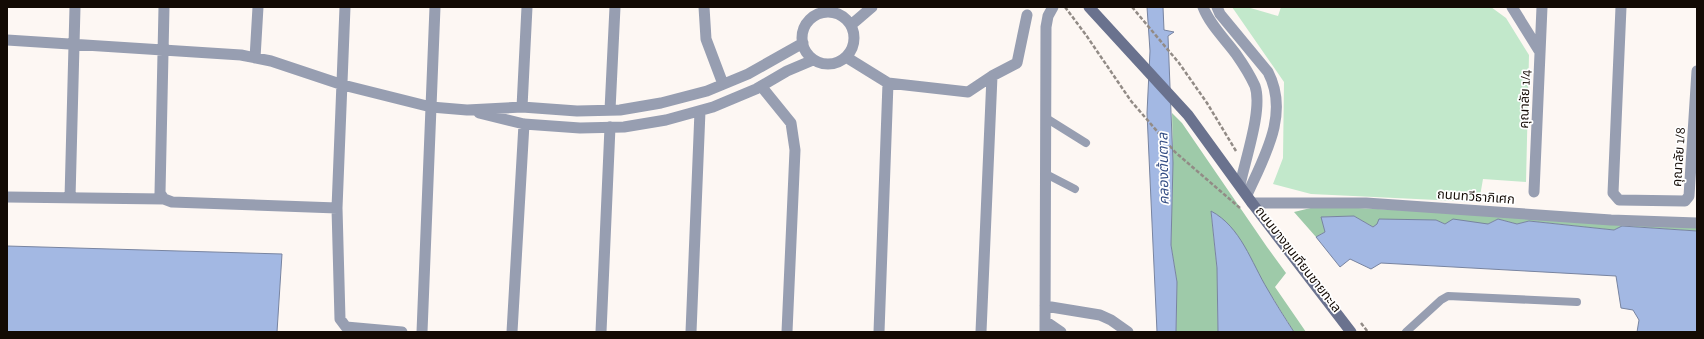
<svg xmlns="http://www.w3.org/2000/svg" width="1704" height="339" font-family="'Zilla Slab','Noto Sans Thai',serif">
	<rect width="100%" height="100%" fill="#fdf7f3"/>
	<path fill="#c2e8cb" d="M1232,7h15l31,9 3,-9h210l15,11 23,37 -3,127 -43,-3 -4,23 -168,-8 -38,-10 10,-26 1,-76z"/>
	<path fill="#9ecaa9" d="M1172,113l10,10 85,124 19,26 -11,14 31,45h-12l-27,-43 -56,-77 6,56 1,64h-42l1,-50 -6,-37 2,-82z
		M1319,206l378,19v6l-75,-5 -8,4 -85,-9 -12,3 -19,-5 -10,5h-43l-9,-4 -59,5 -4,2 -19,-11 -32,1 3,15 -9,5 -22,-25z"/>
	<path fill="#a3b8e3" stroke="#7884a0" d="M1147,7h16l1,23 10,2 -6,4 5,127 -2,82 6,37 -1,50h-19l-10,-219 3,-62z
		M1211,211c30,16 40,51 57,79 8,14 17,28 26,42h-76l-1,-64z
		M1354,216l19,11 4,-3 2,-5 57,1 9,4 8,-5 35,5 10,-5 19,5 12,-3 85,9 8,-4 75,5v101h-60l2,-12 -6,-10 -12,-2 -5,-32 -235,-13 -10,6 -21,-10 -10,8 -24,-30 9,-5 -4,-15z
		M7,246l275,8 -5,78h-270z"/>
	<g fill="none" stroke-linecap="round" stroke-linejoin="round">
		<path stroke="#928b86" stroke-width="2.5" stroke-dasharray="4 2" stroke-linecap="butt" d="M1065,7l21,28 45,66 44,51 65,56
			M1132,7l47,56 28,40 29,48
			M1361,323l7,9"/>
		<path stroke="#979eb1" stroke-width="8" d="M1046,118l40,25
			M1046,174l29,15
			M1406,332l35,-32 7,-4 129,6"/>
		<path stroke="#979eb1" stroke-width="11" d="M164,7l-4,186 4,6 8,3 165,6
			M345,7l-8,201 3,111 6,8 56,5
			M704,7l2,32 17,45
			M1203,7c7,18 22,32 33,47 7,10 14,21 19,32 8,23 -10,74 -15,99
			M1217,7l3,7 48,58c22,42 -4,85 -21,123
			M1512,7l28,45
			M1621,7l-8,186 6,7 66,1 4,-5 8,-125
			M802 38a26 26 0 1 1 52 0a26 26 0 1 1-52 0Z
			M851,25l21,-18
			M7,40l234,15 30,6 72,24 88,22 36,3 55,-3 55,4 43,-1 41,-7 46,-12 41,-17 55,-31
			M846,57l42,26 80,9 24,-16 25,-13 10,-48
			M255,58l3,-51
			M761,86l30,37 4,27 -8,182
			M522,107l5,-100
			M610,110l5,-103
			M479,113l45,11 56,4 44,-1 42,-7 47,-13 43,-18 31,-18 26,-11
			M1534,192l8,-185
			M7,197l157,2
			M70,198l5,-191
			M1252,203h114l245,17 86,3
			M1045,306l55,9 11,5 17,12
			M1045,321l16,11
			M422,332l13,-325
			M512,332l12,-208
			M601,332l9,-205
			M691,332l9,-221
			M879,332l9,-249
			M981,332l11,-256
			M1045,332l1,-305 2,-11 5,-9"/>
		<path stroke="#6a728e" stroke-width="11" d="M1089,7l99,108 64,88 99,129"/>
	</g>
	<g text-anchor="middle" stroke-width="3.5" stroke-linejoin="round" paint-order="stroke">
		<g font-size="13" fill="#130a04" stroke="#fff">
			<text transform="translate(1524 99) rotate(-88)" y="5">คุณาลัย 1/4</text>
			<text transform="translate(1678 157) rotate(-86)" y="5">คุณาลัย 1/8</text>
			<text transform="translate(1476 196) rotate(4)" y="5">ถนนทวีธาภิเศก</text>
			<text transform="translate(1299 259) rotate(52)" y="5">ถนนบางขุนเทียนชายทะเล</text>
		</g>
		<g font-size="14" font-style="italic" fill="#354e85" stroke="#fff">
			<text transform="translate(1163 169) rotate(-91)" y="5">คลองต้นตาล</text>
		</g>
	</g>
	<rect width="1704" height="339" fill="none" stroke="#130a04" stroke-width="16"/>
</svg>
